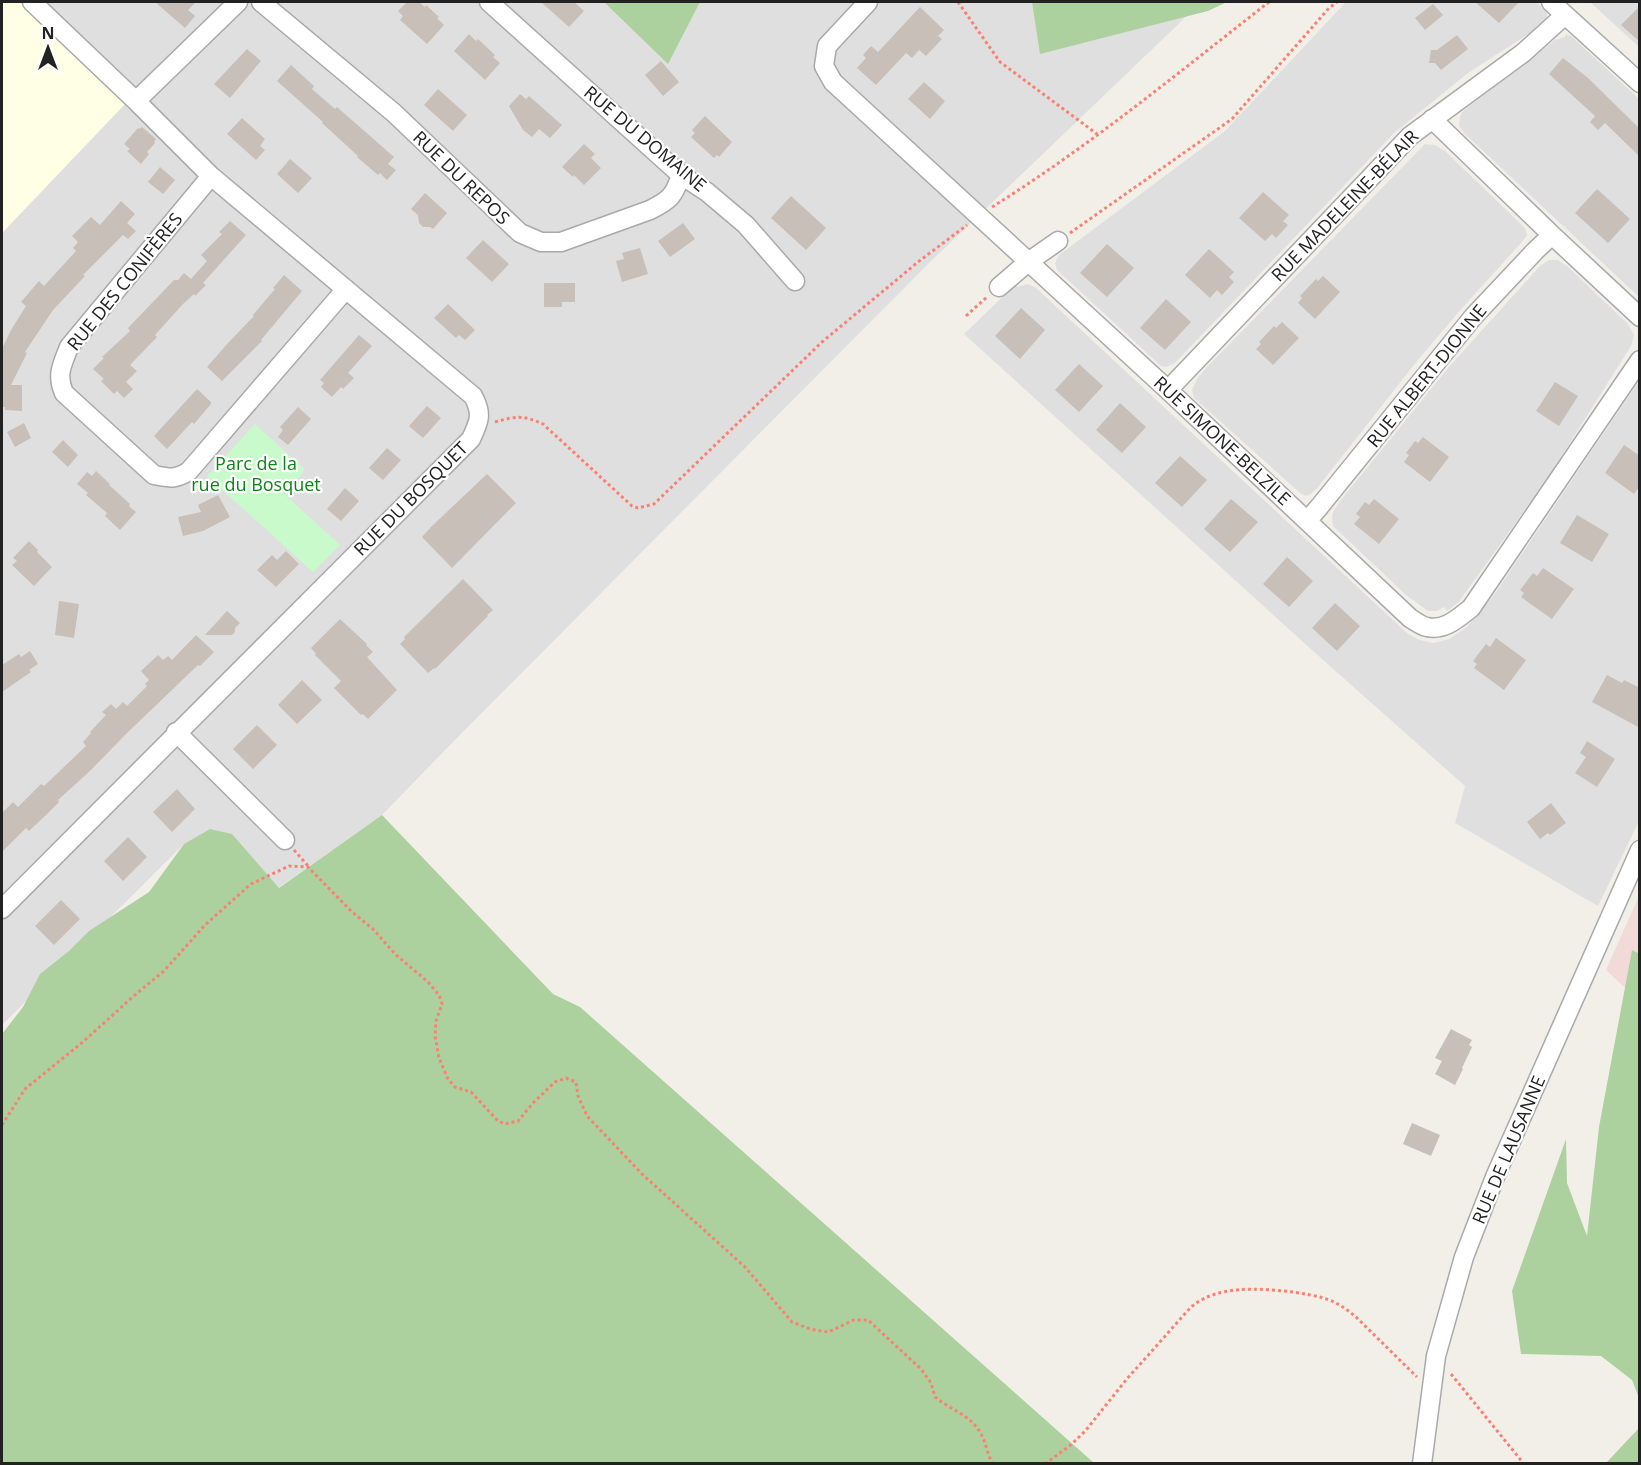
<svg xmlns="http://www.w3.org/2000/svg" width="1641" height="1465" font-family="'Open Sans',sans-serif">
	<rect width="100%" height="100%" fill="#f2efe9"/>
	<path fill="#e0dfdf" d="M23,2h1188l-19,9 -263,252 -479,482 -68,70 -131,92 -67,-63 -182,181v-792l124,-131z
		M1346,2h191l10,11v7l-5,5 -74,48 -74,60 -219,230 -9,4 -5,-1 -104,-96 -2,-7 4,-8 166,-124z
		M1590,2h49v45z
		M1566,34l5,2 68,63v198l-174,-163 -6,-8 1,-9 3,-6 92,-71 10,-3z
		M1425,144l10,1 10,6 80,77 2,7 -5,7 -59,65 -46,54 -99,126 -6,6 -6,3 -6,-3 -98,-88 -8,-7 -2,-8 5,-11 10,-12z
		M1549,260h9l10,7 60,57 6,11 -3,11 -84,133 -89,124 -11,8 -3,-4 -7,4h-9l-22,-16 -73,-69 -1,-7 1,-7 7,-11 109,-134 91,-101z
		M1016,284l2,3 9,-3 8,3 373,347 12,6 13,3 16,-4 18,-12 27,-32 145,-214v440l-41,85 -143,-83 10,-37 -152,-135 -349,-317z"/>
	<path fill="#f2dad9" d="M1639,896v105l-33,-31z"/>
	<path fill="#ffffe5" d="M2,2h21l104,100 -125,131z"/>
	<path fill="#add19e" d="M604,2h96l-32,62z
		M1032,2h195l-19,9 -168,43z
		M382,815l171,179 27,13 514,456h-1092v-429l21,-27 17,-33 29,-23 20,-20 60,-39 35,-48 26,-15 22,5 47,54z
		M1632,950l8,4 -1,444 -7,-18 -31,-24 -80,-2 -9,-63 54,-152 1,44 20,53 12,-109z
		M1639,1428v35h-33z"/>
	<path fill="#c8facc" d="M255,424l50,46 -21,24 56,51 -27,27 -106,-96z"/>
	<path fill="#c7bfb8" d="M155,2h41l-8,8 7,6 -10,12z
		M407,2h12l6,5 1,-2 13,12 -2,1 7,7 -17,19 -27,-24 3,-4 -5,-5z
		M541,2h33l10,9 -15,16z
		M1475,2h44l-20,21z
		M1433,4l10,11 -18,15 -10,-12z
		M1640,6v36l-19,-17z
		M920,7l24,23 -6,6 4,3 -16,17 -7,-6 -7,8 -6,-5 -30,32 -19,-17 9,-10 -3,-3 8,-9 7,6z
		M469,34l7,7 2,-2 17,16 -2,2 7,6 -15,17 -31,-29z
		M1457,35l11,14 -27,21 -6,-7h-6l2,-13h6z
		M247,49l14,12 -31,37 -16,-14z
		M1563,58l25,20 52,51v28l-35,-34 -7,7 -8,-8 5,-6 -46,-42z
		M661,61l18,21 -16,14 -18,-21z
		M291,65l23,21 -2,3 23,20 2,-2 57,50 -6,7 8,6 -9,10 -7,-7 -2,2 -21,-18 1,-1 -36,-33 1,-1 -46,-41z
		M924,82l21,19 -15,18 -22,-20z
		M438,89l29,26 -14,16 -29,-26z
		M520,94l6,5 3,-3 33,29 -12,13 -11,-9 -7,8 -9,-7 -14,-24z
		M705,116l27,26 -13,15 -2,-2 -3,3 -23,-21 4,-4 -3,-3z
		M242,118l23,21 -5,7 5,4 -9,10 -29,-26z
		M142,127l14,12 -2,3 1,1 -8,9 2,2 -8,10 -14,-13 3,-2 -6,-5 14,-16 1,1z
		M584,144l11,10 -4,4 10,10 -17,17 -10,-10 -1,2 -11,-10z
		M290,159l22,19 -14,15 -21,-19z
		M160,167l15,13 -12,14 -15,-12z
		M1597,189l33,30 -22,24 -33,-30z
		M1263,192l26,23 -6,6 5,4 -12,13 -4,-4 -7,7 -26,-23z
		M425,193l22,20 -14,16 -3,-2h-7l-4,-4 -1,-8 -7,-6z
		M791,196l35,32 -20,22 -35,-32z
		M121,201l14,13 -8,9 9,8 -8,8 -5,-4 -40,40 2,1 -32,34 -28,42 2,1 -16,32h11v26l-17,-1v-3h-3v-58l9,-19 15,-24 -5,-4 18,-21 5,5 32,-35 -3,-3 5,-6 -6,-6 19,-19 9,8z
		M230,221l16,14 -43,48 3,2 -11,11 -1,-2 -11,10 -28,31 2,2 -27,28 7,6 -11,11 7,7 -9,9 -7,-7 -3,3 -13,-13 3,-2 -11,-10 11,-11 -2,-1 28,-26 -2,-3 46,-48h4l6,-7 7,6 16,-18 -6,-6 21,-21 -3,-2z
		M683,223l12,16 -25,18 -12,-16z
		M483,240l26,24 -17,18 -26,-24z
		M1107,244l27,24 -27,29 -27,-24z
		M640,248l8,26 -26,8 -6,-21 8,-2 -2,-6z
		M1209,249l25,23 -5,5 5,5 -12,13 -5,-5 -7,8 -25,-23z
		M284,275l18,16 -41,49 1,1 -40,40 -15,-14 21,-24 26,-27 -1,-1 22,-26 -2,-1z
		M1323,276l17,16 -25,27 -17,-16 4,-5 -2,-2 16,-17 2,2z
		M544,283h31v19h-13v5h-18z
		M1166,299l25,23 -26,28 -25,-22z
		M448,304l27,26 -10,10 -6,-5 -3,3 -22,-20z
		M1021,308l24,22 -25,29 -25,-23z
		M1282,322l17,16 -26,27 -17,-16 5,-5 -2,-2 15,-16 2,2z
		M359,335l13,11 -24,27 6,5 -11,11 -2,-2 -9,10 -11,-10 3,-4 -4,-3z
		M1079,364l24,22 -24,26 -24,-22z
		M1555,382l23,14 -19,30 -23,-15z
		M197,389l14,13v2l-17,20 -2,-2 -25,27 -13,-13z
		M1120,403l26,24 -24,26 -26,-23z
		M427,406l14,12 -18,20 -14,-12z
		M298,407l13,12 -23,26 -10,-8 5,-7 -3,-3z
		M24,423l7,15 -16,9 -8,-15z
		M1423,437l26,20 -19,25 -26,-20 5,-7 -3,-2 9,-12 3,2z
		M63,440l15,15 -10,12 -16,-15z
		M1624,445l16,11v30l-6,8 -29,-21z
		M387,448l14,12 -18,20 -14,-12z
		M1180,456l27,24 -25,27 -27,-24z
		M96,471l14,13 -1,1 21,19 -1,1 1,2 6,5 -16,18 -15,-14 2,-3 -21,-18 2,-2 -11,-9 10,-12 5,4z
		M487,474l29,29 -64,65 -30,-31 9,-10z
		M345,488l14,13 -18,20 -14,-12z
		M218,495l12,22 -27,14 -20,5 -5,-19 23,-5 -3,-7z
		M1231,499l27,23 -28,30 -26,-23z
		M1374,499l25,20 -20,25 -25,-20 6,-7 -4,-3 9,-12 4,3z
		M1577,515l32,19 -17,28 -32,-19z
		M29,541l9,9 -1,2 15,15 -18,19 -22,-21 5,-4 -4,-3z
		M286,551l13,13 -23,23 -19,-17 15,-15 5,5z
		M1287,557l26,24 -24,26 -26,-23z
		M1543,568l31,21 -22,30 -31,-22 3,-4 -4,-3 13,-17 4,3z
		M463,579l30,31 -6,5 1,1 -53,53 -1,-1 -6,5 -28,-29 5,-5 -1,-2z
		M59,601l20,3 -5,34 -19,-3z
		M1335,603l25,23 -23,25 -25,-23z
		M227,611l13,12 -5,5v4l-3,3h-27z
		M340,619l27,25 -1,1 7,7 -6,5 30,33 -29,29 -5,-5 -2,1 -27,-27 7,-7 -26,-26 1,-1 -5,-6z
		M196,635l18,17 -14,14 -2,-1 -73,70 -34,35 -33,30 1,2 -13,13 -17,16 -3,-3 -24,24v-39l11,-11 5,5 23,-23 3,2 42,-40 -3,-4 8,-9 -1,-1 16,-17 -4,-3 9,-8 5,5 7,-7 4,4 20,-20 -2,-2 4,-4 -8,-9 17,-16 5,5 5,-4 4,4z
		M1496,638l30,22 -22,30 -30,-22 3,-4 -4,-3 13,-17 4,3z
		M30,651l8,13 -9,6 2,2 -29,20v-27l17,-11 2,3z
		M1607,675l15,8 2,-3 16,8v40l-48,-26z
		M302,680l20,20 -25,24 -19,-19z
		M257,725l20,20 -24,24 -20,-20z
		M1587,741l28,18 -18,28 -22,-14 11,-16 -6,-4z
		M177,789l18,20 -23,23 -19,-20z
		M1551,803l15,20 -16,12 -2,-2 -8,6 -13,-17z
		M128,837l19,20 -24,24 -19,-20z
		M61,900l19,19 -26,26 -19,-19z
		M1451,1029l21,11 -3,5 3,2 -10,21 1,1 -8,16 -20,-11 7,-13 -7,-3z
		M1412,1123l28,12 -9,21 -28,-12z"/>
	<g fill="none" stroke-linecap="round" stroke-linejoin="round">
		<defs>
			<path id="minor" d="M261,2l133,111 126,120 21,9h20l89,-32c20,-10 24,-14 31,-35
				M489,2l192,173 26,17 39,33 49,56
				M868,2l-41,44 -3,20 9,16 335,308 242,228c5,3 11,8 17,9 18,4 31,-9 44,-19l169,-248
				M1551,2l89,81
				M136,101l102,-99
				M1432,119l120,116 88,82
				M211,176l-142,171c-7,18 -13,28 -5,46l90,82c15,3 21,5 35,-4l157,-182
				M999,287l29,-25 30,-21
				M1168,390l242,-254 113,-83 42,-38
				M1307,521l13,-15 153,-189 63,-67 16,-15
				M176,732l109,108
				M2,909l469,-470c8,-17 12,-25 2,-43l-262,-220 -75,-75 -104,-99
				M1422,1464l14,-108 28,-99 31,-80 145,-327"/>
		</defs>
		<use href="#minor" stroke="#a9a9a9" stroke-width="21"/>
		<path stroke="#fa8072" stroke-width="3" stroke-dasharray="3 3" stroke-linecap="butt" d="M958,2l42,60 97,72
			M992,207c98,-61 187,-135 277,-205
			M1070,233l162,-114 97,-111 8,-6
			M966,316l21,-19
			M495,422c21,-6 28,-7 48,2l89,82 6,2 16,-4 168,-162 96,-80 49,-37
			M294,850l14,16
			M2,1125l23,-36 59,-48 52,-47 28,-23 41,-46 46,-41 38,-18 19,1 44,45 21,17 22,25 33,28 11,13 3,9 -6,17 -1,15 4,22 9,21 7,8 16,5 27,29 7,3 13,-3 16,-19 21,-20 11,-4 10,4 2,14 9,20 55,58 103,93 47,55 18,7 18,3 26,-12h14l53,49 10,14 4,14c14,12 35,18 45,35 6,10 7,22 13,32
			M1451,1374l73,90
			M1045,1464l27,-20 14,-14 40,-50 65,-73c11,-9 24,-14 38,-16 23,-5 82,1 103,10 10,5 19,11 27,19l58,57"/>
		<use href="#minor" stroke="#fff" stroke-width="18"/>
	</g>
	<g text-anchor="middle" stroke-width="4.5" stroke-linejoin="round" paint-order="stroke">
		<g font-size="18" fill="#222" stroke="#fff">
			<text transform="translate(645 139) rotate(40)" y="6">RUE DU DOMAINE</text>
			<text transform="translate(461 178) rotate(44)" y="6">RUE DU REPOS</text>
			<text transform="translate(1345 206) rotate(-46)" y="6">RUE MADELEINE-BÉLAIR</text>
			<text transform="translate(125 282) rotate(-51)" y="6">RUE DES CONIFÈRES</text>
			<text transform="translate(1427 376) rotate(-51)" y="6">RUE ALBERT-DIONNE</text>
			<text transform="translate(1222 441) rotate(43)" y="6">RUE SIMONE-BELZILE</text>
			<text transform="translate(411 499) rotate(-45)" y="6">RUE DU BOSQUET</text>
			<text transform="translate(1509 1150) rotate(-67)" y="6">RUE DE LAUSANNE</text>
		</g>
		<g font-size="18" fill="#0c8416" stroke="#fff">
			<text x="256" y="470">Parc de la<tspan x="256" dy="21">rue du Bosquet</tspan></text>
		</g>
	</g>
	<rect width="1641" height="1465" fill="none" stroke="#222222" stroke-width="6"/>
	<g transform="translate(48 48)" stroke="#ffffff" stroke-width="4.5" paint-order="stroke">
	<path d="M0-4.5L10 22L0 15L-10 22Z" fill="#222222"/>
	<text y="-9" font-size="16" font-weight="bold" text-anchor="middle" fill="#222222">N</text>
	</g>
</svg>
